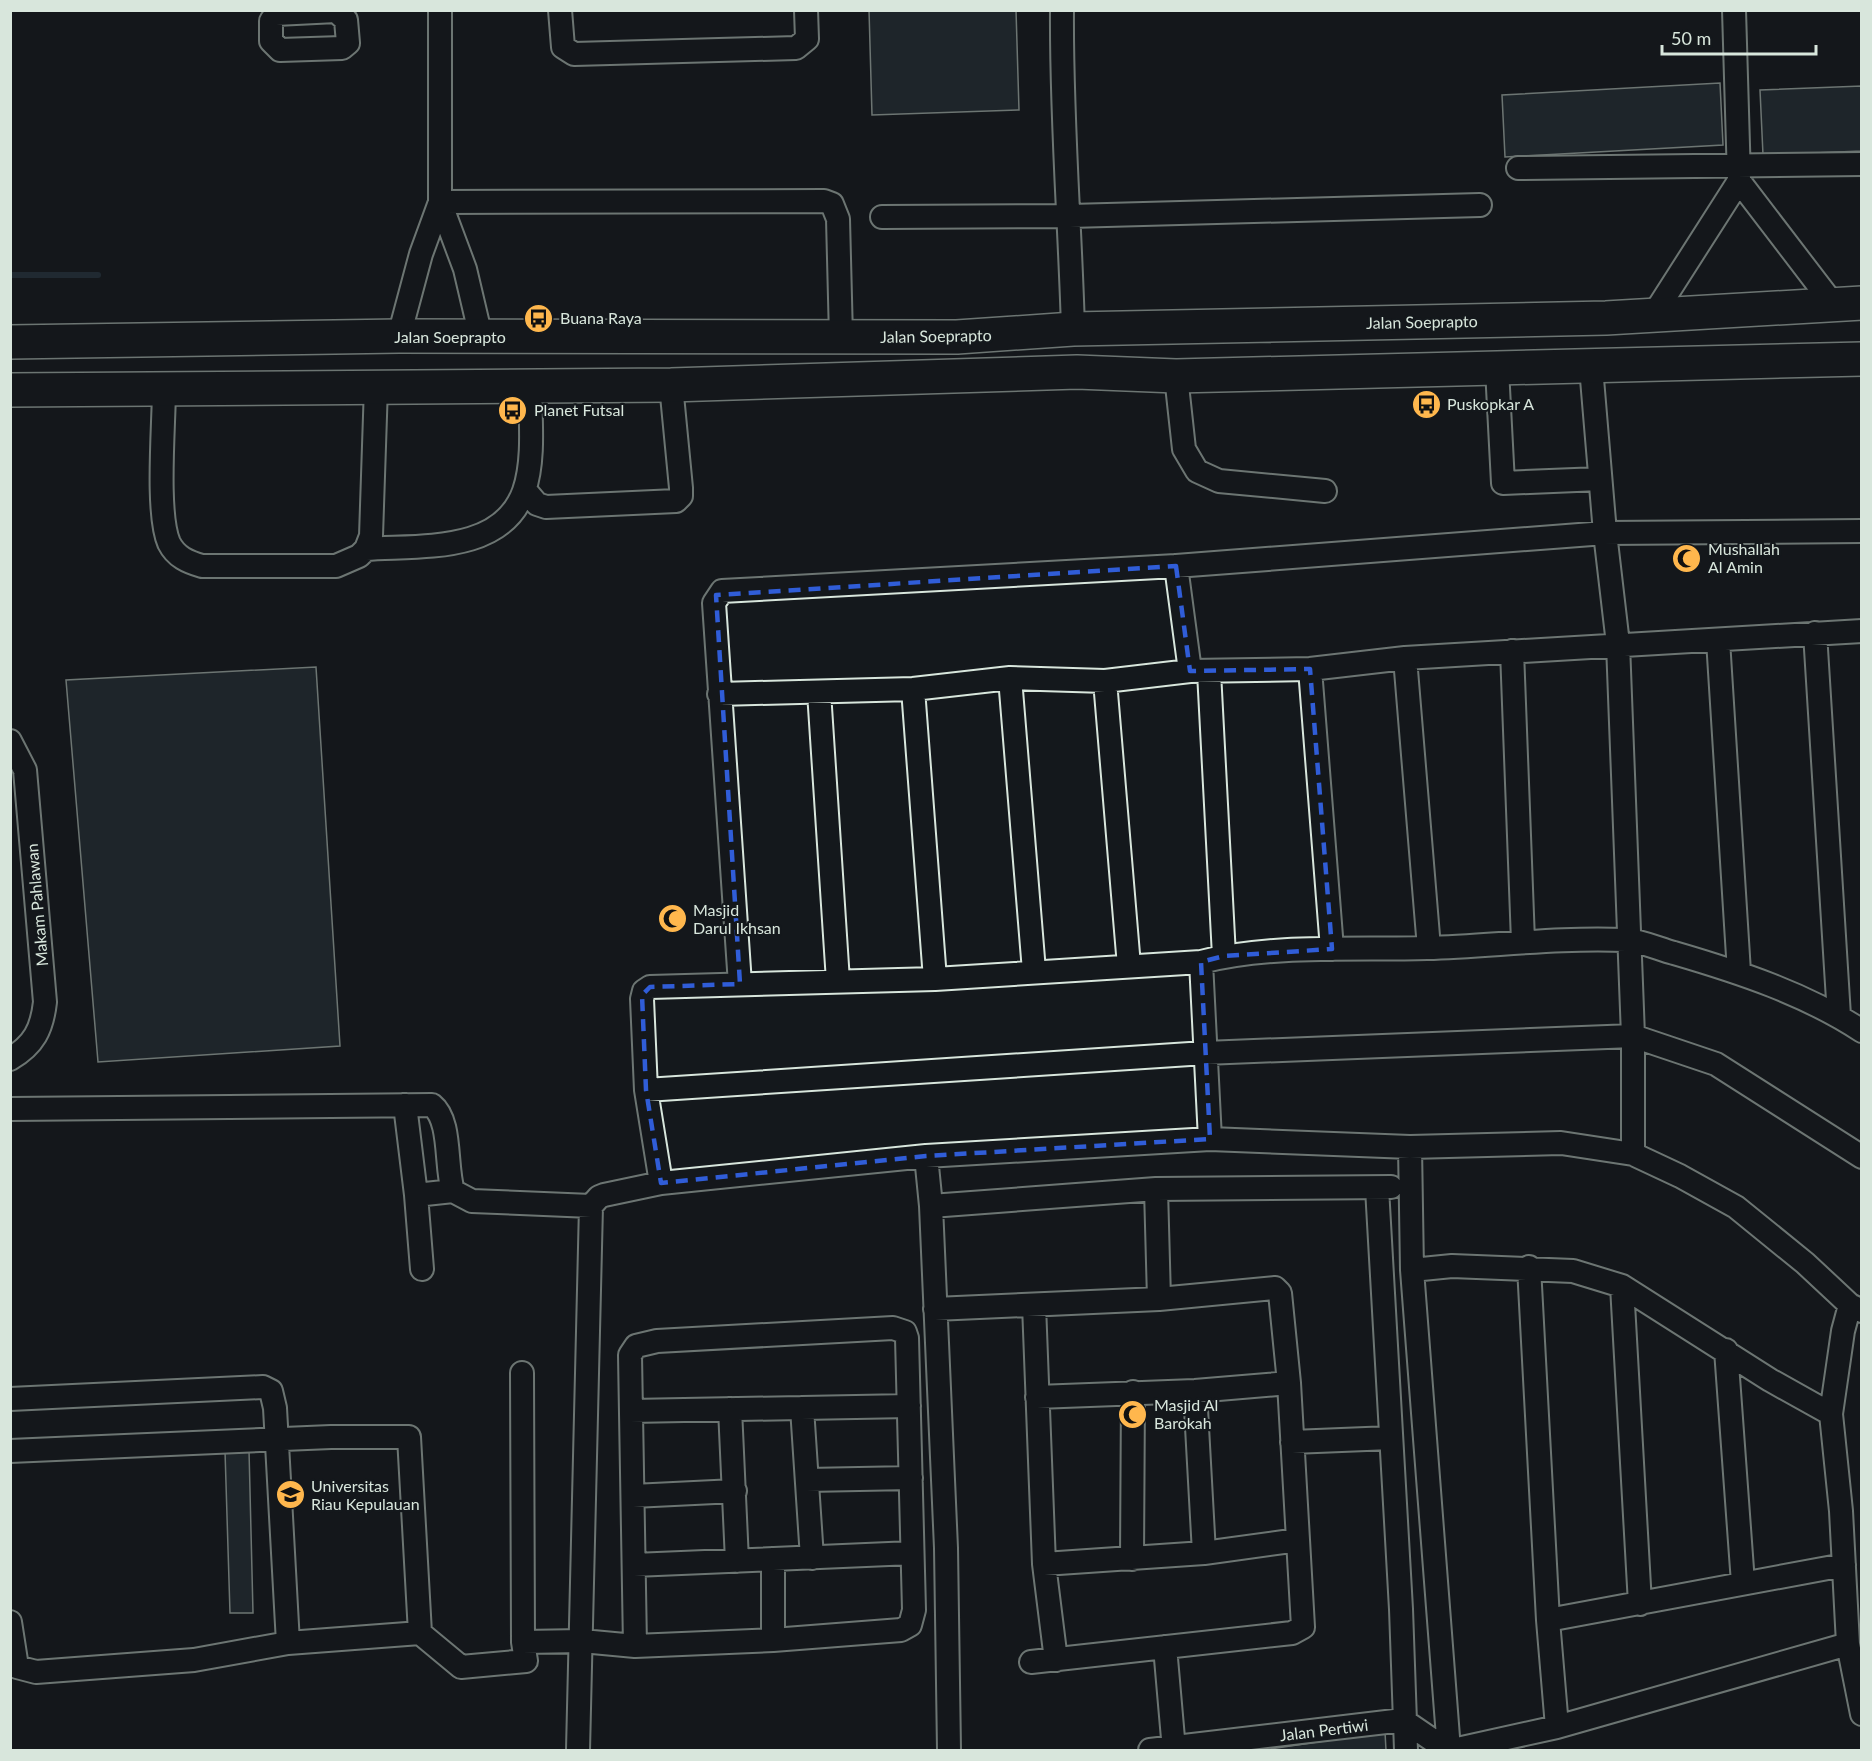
<svg xmlns="http://www.w3.org/2000/svg" width="1872" height="1761" font-family="Lato,sans-serif">
	<rect width="100%" height="100%" fill="#14181c"/>
	<g fill="none" stroke-linecap="round" stroke-linejoin="round">
		<path stroke="#2f3f4d" stroke-width="6" d="M10,275h88"/>
	</g>
	<path fill="#2c363c" stroke="#d8e6dc" stroke-width="1.5" d="M869,10h147l3,100 -147,5z
		M1720,83l3,62 -218,12 -3,-62z
		M1862,86v65l-99,4 -3,-65z
		M316,667l24,379 -242,16 -32,-382z
		M249,1450l4,163h-23l-5,-162z
		M1385,1732l1,18h-123z"/>
	<g fill="none" stroke-linecap="round" stroke-linejoin="round">
		<defs>
			<path id="minor" d="M440,10v192l25,67 16,68
				M560,10l3,37 11,7 222,-6 11,-9 -1,-29
				M1062,10c-1,107 8,213 11,319
				M1734,10l5,169
				M336,11l10,9 2,23 -6,5 -62,2 -9,-9v-20l5,-7z
				M1518,168l344,-4
				M440,202l384,-1 8,3 6,15 3,118
				M882,217l188,-1 410,-11
				M1654,314l85,-133 94,123
				M399,336l22,-82 19,-52
				M1591,367l14,166 13,111 15,392v118
				M1497,369l6,114 97,-4
				M1176,376l8,73 13,22 22,10 106,10
				M164,388c0,36 -8,125 5,155 7,14 19,19 33,23h134l23,-10 7,-7 5,-13 5,-150
				M525,490l12,14 9,3 130,-6 5,-5v-8l-10,-103
				M366,549c54,-4 136,5 158,-58 11,-32 6,-74 6,-107
				M1176,566l14,105
				M1815,633l24,383
				M1718,640l21,332
				M1512,651l11,290
				M1405,658l24,290
				M1310,669l22,280
				M1209,672l15,284
				M1010,678l24,293
				M1105,681l24,285
				M913,689l22,290
				M819,692l19,289
				M719,694l194,-5 97,-11 95,3 85,-10 120,-2 95,-11 457,-27
				M10,741l15,29 20,232c-3,27 -11,43 -35,57
				M1201,962l9,177
				M740,984l-26,-381 8,-12 454,-25 429,-33 257,-2
				M646,1090l559,-37 428,-17 83,28 146,93
				M405,1105l11,90 37,-4
				M10,1109l422,-4c20,16 13,61 21,86l19,10 119,5
				M1410,1147l2,123 37,480
				M926,1156l5,50 15,342 3,202
				M661,1183l-15,-93 -4,-91 2,-8 6,-4 285,-8 266,-17c70,-18 154,-12 226,-14 66,-2 132,-11 199,-8 16,1 33,9 48,13 65,19 132,41 188,78
				M1377,1188l24,421 5,141
				M1156,1189l3,110
				M416,1195l6,74
				M931,1206l225,-17 235,-2
				M1529,1267l19,353 9,107
				M1412,1270l40,-4 121,5 49,15 148,94 61,34
				M1622,1286l18,318
				M1034,1305l10,259 12,96
				M1850,1305l-7,26 -12,83 10,97 7,133 14,70
				M935,1309l224,-10 116,-11 5,5 9,90 14,244 -11,6 -261,29
				M1726,1350l17,233
				M522,1373l1,269 59,-1 53,5 138,-6 128,-10 9,-5 4,-15 -7,-272 -2,-6 -12,-4 -236,13 -21,5 -6,9 5,291
				M1195,1391l9,162
				M1037,1397l158,-6 94,-8
				M10,1399l253,-12 8,4 4,17 13,235
				M802,1408l10,150
				M730,1409l7,152
				M631,1411l278,-5
				M1292,1442l99,-4
				M10,1451l321,-14h78l11,196 41,34 65,-6 -3,-19
				M807,1480l104,-2
				M633,1496l102,-5
				M1132,1559l1,-167
				M1044,1564l160,-11 94,-13
				M634,1565l278,-12
				M1548,1620l296,-55
				M10,1622l7,45 19,5 158,-12 94,-17 132,-10
				M773,1640v-81
				M1165,1647l9,103
				M578,1750l13,-544 8,-9 5,-2 57,-12 265,-27 284,-17 200,8 151,-4 72,11 47,22 56,31 69,56 45,42 12,6
				M1150,1750l253,-30 44,30
				M1453,1750l104,-23 291,-83"/>
			<path id="highway" d="M10,342l389,-6 558,1 116,-8 533,-11 256,-15
				M10,390l661,-5 406,-13 99,4 686,-17"/>
		</defs>
		<use href="#minor" stroke="#d8e6dc" stroke-width="26"/>
		<use href="#highway" stroke="#d8e6dc" stroke-width="36"/>
		<use href="#minor" stroke="#14181c" stroke-width="22"/>
		<use href="#highway" stroke="#14181c" stroke-width="33"/>
	</g>
	<path d="M0 0H1872V1761H0ZM1176,566l14,105 120,-2 22,280 -108,7 -23,6 9,177 -284,17 -265,27 -15,-93 -4,-95 8,-8 90,-3 -24,-389z" fill="#14181c" fill-opacity=".55" fill-rule="evenodd"/>
	<path fill="none" stroke="#305dd8" stroke-width="4.5" stroke-dasharray="12 8" stroke-linejoin="round" d="M1176,566l14,105 120,-2 22,280 -108,7 -23,6 9,177 -284,17 -265,27 -15,-93 -4,-95 8,-8 90,-3 -24,-389z"/>
	<defs>
		<symbol id="bus-disc" viewBox="-11 -11 22 22"><circle r="9.5" fill="#ffb74d" stroke="#14181c"/><path d="M-5-6H5V4H4V6H2V4H-2V6H-4V4H-5ZM-3.5-4V0h7V-4ZM-3.5 1.2v1.5H-2V1.2ZM2 1.2v1.5H3.5V1.2Z" fill="#111"/></symbol>
		<symbol id="mosque-disc" viewBox="-11 -11 22 22"><circle r="9.5" fill="#ffb74d" stroke="#14181c"/><path d="M3.5-4.9A6 6 0 1 0 3.5 4.9A5 5 0 1 1 3.5-4.9Z" fill="#111"/></symbol>
		<symbol id="university-disc" viewBox="-11 -11 22 22"><circle r="9.5" fill="#ffb74d" stroke="#14181c"/><path d="M0-5L7-2L0 1L-7-2ZM-4 1L0 2.5L4 1V4Q0 6-4 4Z" fill="#111"/></symbol>
	</defs>
	<g fill-rule="evenodd">
		<use href="#bus-disc" x="522" y="302" width="33" height="33"/>
		<use href="#bus-disc" x="1410" y="388" width="33" height="33"/>
		<use href="#bus-disc" x="496" y="394" width="33" height="33"/>
		<use href="#mosque-disc" x="1670" y="542" width="33" height="33"/>
		<use href="#mosque-disc" x="656" y="902" width="33" height="33"/>
		<use href="#mosque-disc" x="1116" y="1398" width="33" height="33"/>
		<use href="#university-disc" x="274" y="1478" width="33" height="33"/>
	</g>
	<g text-anchor="middle" stroke-width="4.5" stroke-linejoin="round" paint-order="stroke">
		<g font-size="16" fill="#d8e6dc" stroke="#14181c" text-anchor="start">
			<text x="560" y="324">Buana Raya</text>
			<text x="1447" y="410">Puskopkar A</text>
			<text x="534" y="416">Planet Futsal</text>
			<text x="1708" y="555">Mushallah<tspan x="1708" dy="18">Al Amin</tspan></text>
			<text x="693" y="916">Masjid<tspan x="693" dy="18">Darul Ikhsan</tspan></text>
			<text x="1154" y="1411">Masjid Al<tspan x="1154" dy="18">Barokah</tspan></text>
			<text x="311" y="1492">Universitas<tspan x="311" dy="18">Riau Kepulauan</tspan></text>
		</g>
		<g font-size="16" fill="#d8e6dc" stroke="#14181c">
			<text transform="translate(1422 322) rotate(-1)" y="6">Jalan Soeprapto</text>
			<text transform="translate(936 336) rotate(-1)" y="6">Jalan Soeprapto</text>
			<text x="450" y="343">Jalan Soeprapto</text>
			<text transform="translate(37 905) rotate(-95)" y="6">Makam Pahlawan</text>
			<text transform="translate(1324 1730) rotate(-7)" y="6">Jalan Pertiwi</text>
		</g>
	</g>
	<rect width="1872" height="1761" fill="none" stroke="#d8e6dc" stroke-width="24"/>
	<path d="M1662 45v9h154v-9" fill="none" stroke="#d8e6dc" stroke-width="3"/>
	<text x="1671" y="45" font-size="18" fill="#d8e6dc" stroke="#14181c" stroke-width="4.5" paint-order="stroke">50 m</text>
</svg>
